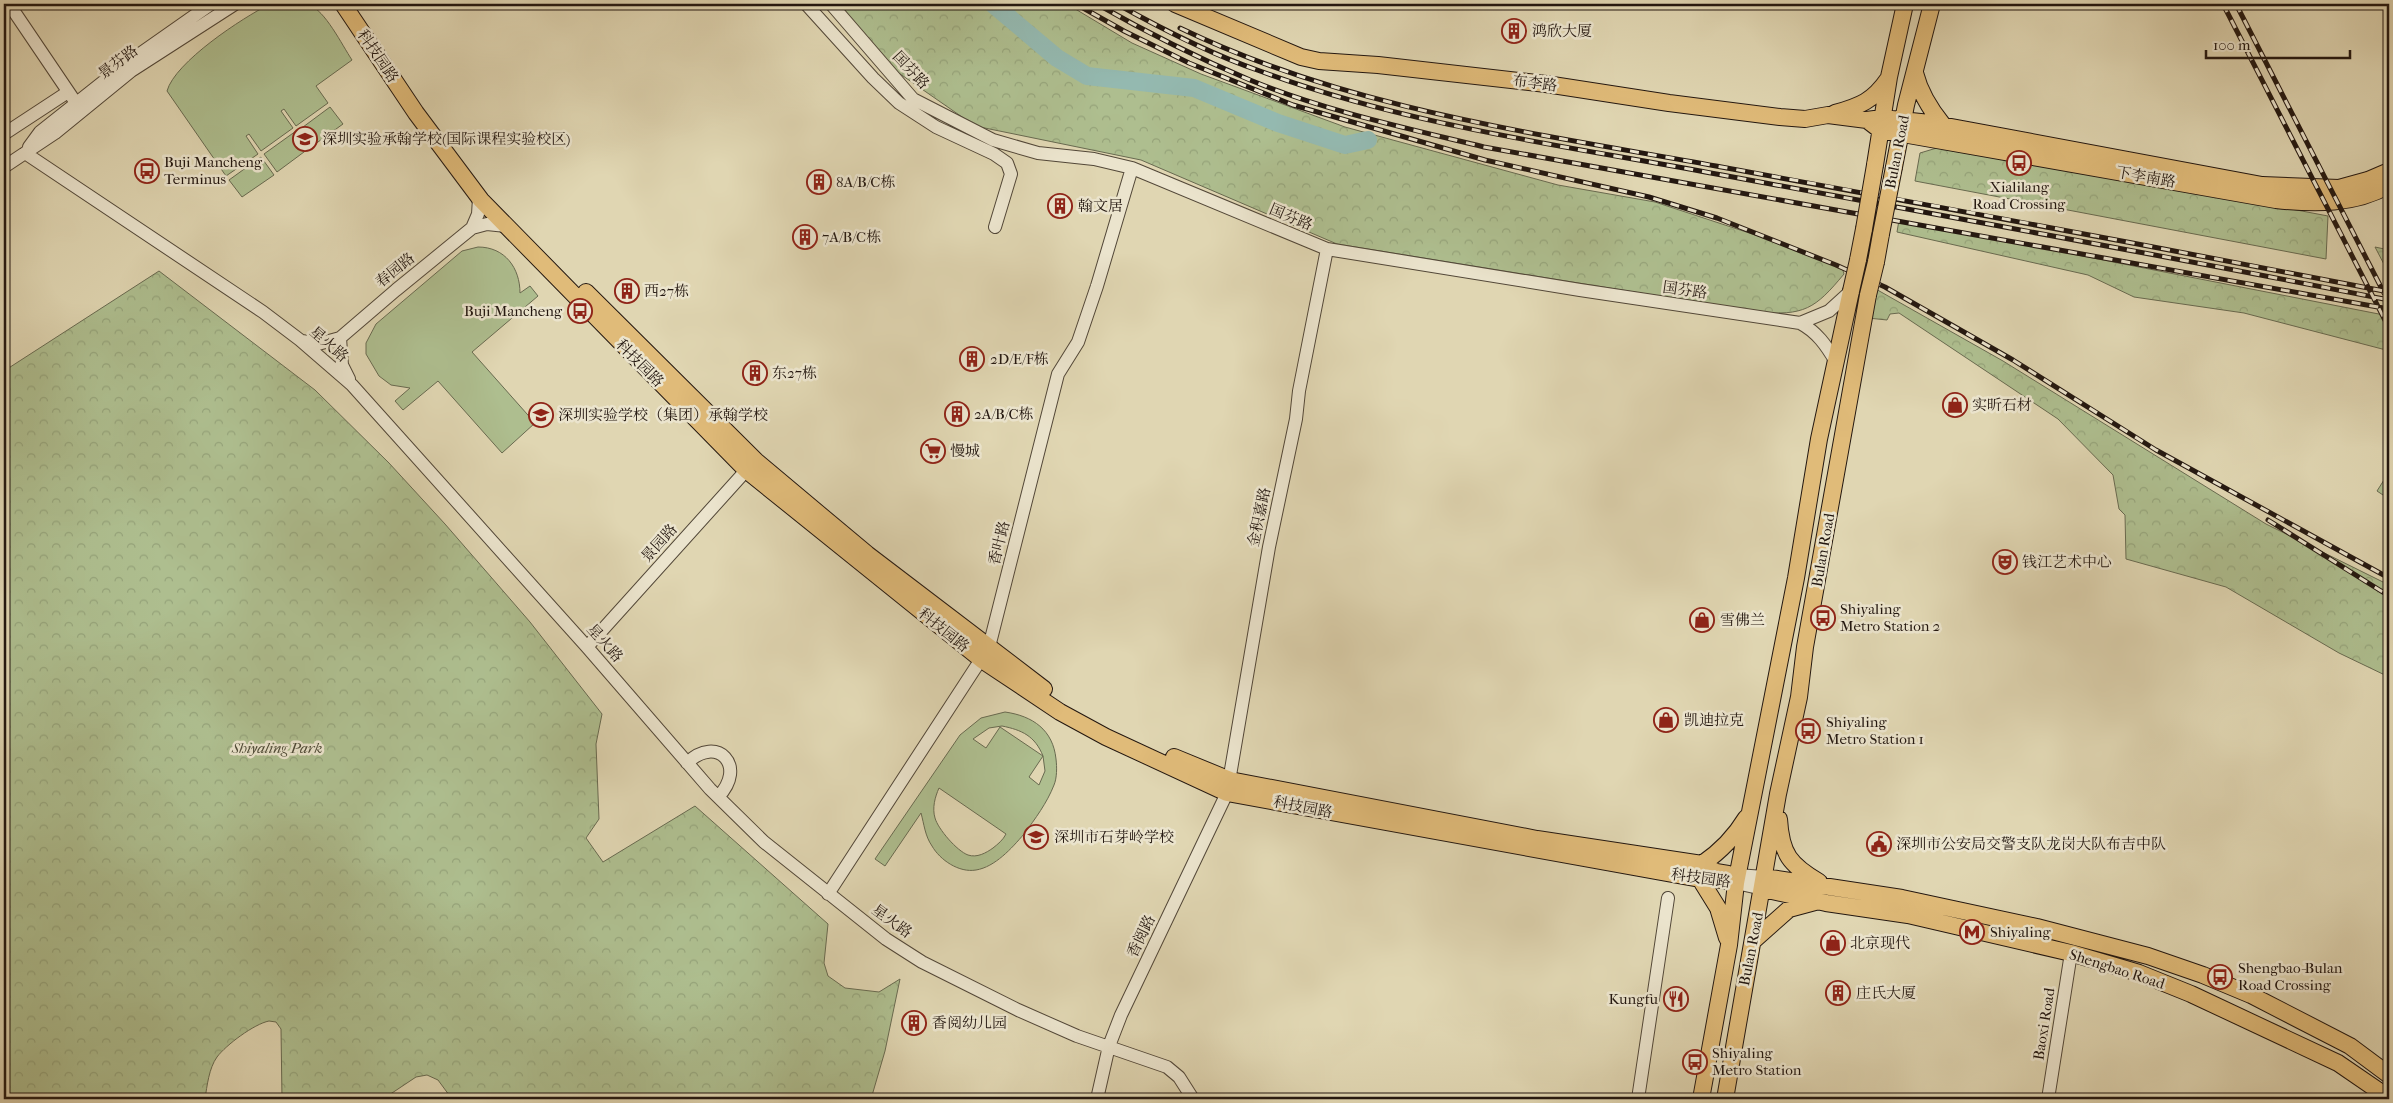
<svg xmlns="http://www.w3.org/2000/svg" width="2393" height="1103" font-family="'IM FELL French Canon','Noto Serif SC',serif">
	<defs>
		<pattern id="forest-crowns" width="20" height="18" patternUnits="userSpaceOnUse" patternTransform="scale(1.25)"><rect width="20" height="18" fill="#aebe8f"/><path d="M2 6a3 3 0 1 1 6 0M12 15a3 3 0 1 1 6 0" fill="none" stroke="#95a37a"/></pattern>
	</defs>
	<rect width="100%" height="100%" fill="#e0d6b2"/>
	<filter id="stains"><feTurbulence type="fractalNoise" baseFrequency=".004" numOctaves="4"/><feColorMatrix values="0 0 0 0 .2 0 0 0 0 .09 0 0 0 0 .02 0 0 0 .5 -.17"/></filter>
	<radialGradient id="worn" r=".72"><stop offset=".6" stop-color="#630" stop-opacity="0"/><stop offset="1" stop-color="#630" stop-opacity=".3"/></radialGradient>
	<path fill="#aebe8f" stroke="#686a50" fill-rule="evenodd" d="M270,4c11,0 28,-3 39,1 16,5 33,40 43,55l-36,26 12,17 -32,23 -12,-17 -3,2 12,17 -32,23 -12,-17 -3,2 12,18 -32,22 -59,-85c8,-29 75,-73 103,-87z
		M330,107l13,17 -32,23 -12,-17z
		M296,131l12,18 -31,23 -13,-18z
		M261,157l13,18 -32,22 -13,-17z
		M478,247c27,0 42,21 42,46l10,-7 8,10 -66,56 63,71 -33,30 -64,-72 -35,29 -8,-9 15,-13 -19,-3 -12,-9 -13,-22v-11l10,-19 86,-73z
		M1005,712c28,4 48,18 51,47 1,8 1,19 -2,26 -7,18 -19,34 -30,49 -12,14 -29,33 -48,36 -17,3 -36,-10 -44,-24 -7,-10 -8,-22 -11,-33l-36,53 -10,-7 85,-124 21,-17zM1002,726c20,4 33,10 41,30l-43,-29 -14,21 -13,-9 16,-11zM1043,756l2,15 -6,14 -10,-8zM939,788l67,46c-3,6 -8,10 -13,14 -7,5 -16,10 -25,7 -11,-4 -30,-26 -33,-37 -3,-10 0,-21 4,-30z"/>
	<path fill="url(#forest-crowns)" stroke="#686a50" d="M837,4h230l65,39 69,31 144,53 213,58 97,17 155,51 32,14 2,7c-29,35 -40,42 -86,38l-421,-68 -196,-84 -166,-34 -82,-57z
		M1950,144l378,72 -2,43 -411,-78 5,-28z
		M1899,220l490,96v33l-3,1 -142,-37 -110,-16 -46,-22 -191,-43z
		M2375,247l14,3v20h-2z
		M159,271l156,119 74,73 56,61 85,98 72,92 -6,30 3,75 -13,19 17,24 92,-56 133,118 -4,39 4,13 17,12 34,4 21,-13 -15,72 -14,48h-419l-14,-19 -11,-5 -11,2 -33,22h-101l-1,-70 -5,-7 -7,-1c-15,3 -43,24 -52,36 -8,11 -10,29 -12,42h-201v-728z
		M1874,288l129,73 263,163 123,61v92l-50,-24 -113,-66 -100,-28 -1,-44 -6,-6 -6,-34 -55,-56 -159,-106 -9,1 -3,6 -19,-2z
		M2389,472v27l-12,-8z"/>
	<g fill="none" stroke-linecap="round" stroke-linejoin="round">
		<path stroke="#94b9b0" stroke-width="18" d="M993,4l64,54 30,18 107,12 84,35 67,22 23,-5"/>
		<defs>
			<path id="minor" d="M9,4l67,99
				M806,4l67,74 26,25 37,24 58,27 13,9 4,11 -16,53
				M831,4l82,95 80,41 45,13 56,6 38,9 195,81 253,41 220,33c17,9 26,22 36,39
				M4,134l64,-42
				M29,147l11,-15 87,-69 84,-59
				M25,153l238,159 37,28 52,45 235,262 123,142 54,53 122,97 36,23 96,48 59,26 90,31 12,10 14,22
				M4,167l51,-34 76,-62 104,-67
				M472,228l6,-14 1,-16
				M1800,323l29,-12 22,-20
				M340,338l2,27 7,14
				M302,341l16,3 22,-6 56,-48 76,-62 15,-4 19,2
				M587,647l164,-182
				M687,763c30,-29 61,3 31,34
				M1737,875l27,2
				M1736,883l27,6
				M828,894l161,-247 69,-273 20,-32 19,-56 35,-118
				M1097,1099l12,-53 12,-31 106,-222 42,-246 27,-128 3,-28 28,-142
				M1638,1099l30,-201
				M2048,1099l23,-146"/>
			<path id="major" d="M343,4l73,109 65,87 265,270 236,190 78,52 46,25 121,56 473,86h16l20,4
				M1175,4l126,53 18,4 59,4 168,19 123,19 111,14 25,2 23,-4 39,5 13,10 396,70c38,4 79,5 113,-15
				M1915,73c5,20 15,36 28,52
				M1835,113c25,-7 38,-12 53,-34
				M1867,120l15,-2 48,5 332,62 77,3 29,-8 21,-9
				M1875,165l14,-88 16,-73
				M1894,167l12,-62 26,-101
				M1858,260l6,-31
				M1876,262l5,-28
				M586,292l170,169 111,93 177,135
				M1174,757l56,23 307,59 165,25 14,8 12,2
				M1779,819c2,35 11,46 40,63
				M1702,864c19,-13 32,-26 44,-46
				M1764,877l138,21 135,29 111,29 55,19 48,20 99,51 39,29
				M1700,879l18,29 9,30
				M1763,889l63,14 82,12 163,38 68,20 52,21 147,69 51,35
				M1753,941l36,-32 26,-7
				M1701,1099l28,-154 7,-62 60,-305 23,-139 32,-148
				M1725,1099l53,-305 21,-97 6,-50 63,-352"/>
		</defs>
		<use href="#minor" stroke="#524738" stroke-width="14"/>
		<use href="#major" stroke="#231710" stroke-width="18"/>
		<use href="#minor" stroke="#ebe4cd" stroke-width="12"/>
		<use href="#major" stroke="#e0bb79" stroke-width="16"/>
		<defs>
			<path id="rail" d="M1076,4l48,27 65,32 104,42 192,55 164,37 68,21 119,47 49,22 128,73 143,90 233,128
				M1097,4c49,28 101,54 153,76 75,31 156,48 234,67l905,162
				M1117,4c45,25 93,50 143,67 149,55 307,75 462,104 222,41 445,81 667,125
				M2223,4l166,324
				M2236,4l148,289
				M1180,28c168,81 354,105 536,138 224,40 449,83 673,126
				M2268,520l121,76"/>
		</defs>
		<use href="#rail" stroke="#231710" stroke-width="5"/>
		<use href="#rail" stroke="#ebe4cd" stroke-width="3" stroke-dasharray="9" stroke-linecap="butt"/>
		<defs>
			<path id="major-bridge" d="M1864,229l11,-64
				M1881,234l13,-67
				M1851,291l7,-31
				M1868,295l8,-33"/>
		</defs>
		<use href="#major-bridge" stroke="#231710" stroke-width="18" stroke-linecap="butt"/>
		<use href="#major-bridge" stroke="#e0bb79" stroke-width="16"/>
	</g>
	<defs>
		<symbol id="building-ring" viewBox="-11 -11 22 22"><circle r="9.5" fill="#ebe4cd" stroke="#8f2418" stroke-width="1.5"/><path d="M-4-6H4V6H1V3H-1V6H-4ZM-2.5-4.3h1.7v1.8h-1.7ZM.8-4.3h1.7v1.8H.8ZM-2.5-1h1.7V.8h-1.7ZM.8-1h1.7V.8H.8Z" fill="#8f2418"/></symbol>
		<symbol id="school-ring" viewBox="-11 -11 22 22"><circle r="9.5" fill="#ebe4cd" stroke="#8f2418" stroke-width="1.5"/><path d="M0-5L7-2L0 1L-7-2ZM-4 1L0 2.5L4 1V4Q0 6-4 4Z" fill="#8f2418"/></symbol>
		<symbol id="bus-ring" viewBox="-11 -11 22 22"><circle r="9.5" fill="#ebe4cd" stroke="#8f2418" stroke-width="1.5"/><path d="M-5-6H5V4H4V6H2V4H-2V6H-4V4H-5ZM-3.5-4V0h7V-4ZM-3.5 1.2v1.5H-2V1.2ZM2 1.2v1.5H3.5V1.2Z" fill="#8f2418"/></symbol>
		<symbol id="shop-ring" viewBox="-11 -11 22 22"><circle r="9.5" fill="#ebe4cd" stroke="#8f2418" stroke-width="1.5"/><path d="M-5-2.5h2.3a2.7 3.5 0 0 1 5.4 0H5L5.5 6h-11ZM-1.5-2.5h3a1.5 2.3 0 0 0-3 0Z" fill="#8f2418"/></symbol>
		<symbol id="supermarket-ring" viewBox="-11 -11 22 22"><circle r="9.5" fill="#ebe4cd" stroke="#8f2418" stroke-width="1.5"/><path d="M-6-5.5h2.5l.6 2H6L4.5 2H-2.5L-4.4-4H-6ZM-1.5 3.2a1.3 1.3 0 1 0 .1 0ZM3 3.2a1.3 1.3 0 1 0 .1 0Z" fill="#8f2418"/></symbol>
		<symbol id="theatre-ring" viewBox="-11 -11 22 22"><circle r="9.5" fill="#ebe4cd" stroke="#8f2418" stroke-width="1.5"/><path d="M-5-5.5Q0-4 5-5.5V0Q5 5 0 6Q-5 5-5 0ZM-3.3-2.5H-1v1.5H-3.3ZM1-2.5H3.3v1.5H1ZM-2.8 1Q0 5.5 2.8 1Z" fill="#8f2418"/></symbol>
		<symbol id="civic-ring" viewBox="-11 -11 22 22"><circle r="9.5" fill="#ebe4cd" stroke="#8f2418" stroke-width="1.5"/><path d="M-.6-6.5H3V-4.5H.6V-3L4-1V1h2V6H-6V1h2V-1L-.6-3ZM-1.2 2.5V6h2.4V2.5Z" fill="#8f2418"/></symbol>
		<symbol id="metro-ring" viewBox="-11 -11 22 22"><circle r="9.5" fill="#ebe4cd" stroke="#8f2418" stroke-width="1.5"/><path d="M-5.5 5V-5H-3L0 0L3-5H5.5V5H3V-.5L0 4L-3-.5V5Z" fill="#8f2418"/></symbol>
		<symbol id="restaurant-ring" viewBox="-11 -11 22 22"><circle r="9.5" fill="#ebe4cd" stroke="#8f2418" stroke-width="1.5"/><path d="M-5-6h1v4h1v-4h1v4h1v-4h1v5L-1.5 .5V6h-2V.5L-5-1ZM5-6V6H3V1.5H1.5Q1.5-4 5-6Z" fill="#8f2418"/></symbol>
	</defs>
	<g fill-rule="evenodd">
		<use href="#building-ring" x="1500" y="17" width="28" height="28"/>
		<use href="#school-ring" x="291" y="125" width="28" height="28"/>
		<use href="#bus-ring" x="2005" y="149" width="28" height="28"/>
		<use href="#bus-ring" x="133" y="157" width="28" height="28"/>
		<use href="#building-ring" x="805" y="168" width="28" height="28"/>
		<use href="#building-ring" x="1046" y="192" width="28" height="28"/>
		<use href="#building-ring" x="791" y="223" width="28" height="28"/>
		<use href="#building-ring" x="613" y="277" width="28" height="28"/>
		<use href="#bus-ring" x="566" y="297" width="28" height="28"/>
		<use href="#building-ring" x="958" y="345" width="28" height="28"/>
		<use href="#building-ring" x="741" y="359" width="28" height="28"/>
		<use href="#shop-ring" x="1941" y="391" width="28" height="28"/>
		<use href="#building-ring" x="943" y="400" width="28" height="28"/>
		<use href="#school-ring" x="527" y="401" width="28" height="28"/>
		<use href="#supermarket-ring" x="919" y="437" width="28" height="28"/>
		<use href="#theatre-ring" x="1991" y="548" width="28" height="28"/>
		<use href="#bus-ring" x="1809" y="604" width="28" height="28"/>
		<use href="#shop-ring" x="1688" y="606" width="28" height="28"/>
		<use href="#shop-ring" x="1652" y="706" width="28" height="28"/>
		<use href="#bus-ring" x="1794" y="717" width="28" height="28"/>
		<use href="#school-ring" x="1022" y="823" width="28" height="28"/>
		<use href="#civic-ring" x="1865" y="830" width="28" height="28"/>
		<use href="#metro-ring" x="1958" y="918" width="28" height="28"/>
		<use href="#shop-ring" x="1819" y="929" width="28" height="28"/>
		<use href="#bus-ring" x="2206" y="963" width="28" height="28"/>
		<use href="#building-ring" x="1824" y="979" width="28" height="28"/>
		<use href="#restaurant-ring" x="1662" y="985" width="28" height="28"/>
		<use href="#building-ring" x="900" y="1009" width="28" height="28"/>
		<use href="#bus-ring" x="1681" y="1048" width="28" height="28"/>
	</g>
	<g text-anchor="middle" stroke-width="5" stroke-linejoin="round" paint-order="stroke">
		<g font-size="15" fill="#231710" stroke="#ebe4cd" text-anchor="start">
			<text x="1532" y="36">鸿欣大厦</text>
			<text x="322" y="144">深圳实验承翰学校(国际课程实验校区)</text>
			<text x="164" y="167">Buji Mancheng<tspan x="164" dy="17">Terminus</tspan></text>
			<text x="836" y="187">8A/B/C栋</text>
			<text x="2019" y="192" text-anchor="middle">Xialilang<tspan x="2019" dy="17">Road Crossing</tspan></text>
			<text x="1078" y="211">翰文居</text>
			<text x="822" y="242">7A/B/C栋</text>
			<text x="644" y="296">西27栋</text>
			<text x="562" y="316" text-anchor="end">Buji Mancheng</text>
			<text x="990" y="364">2D/E/F栋</text>
			<text x="772" y="378">东27栋</text>
			<text x="1972" y="410">实昕石材</text>
			<text x="974" y="419">2A/B/C栋</text>
			<text x="558" y="420">深圳实验学校（集团）承翰学校</text>
			<text x="950" y="456">慢城</text>
			<text x="2022" y="567">钱江艺术中心</text>
			<text x="1840" y="614">Shiyaling<tspan x="1840" dy="17">Metro Station 2</tspan></text>
			<text x="1720" y="625">雪佛兰</text>
			<text x="1684" y="725">凯迪拉克</text>
			<text x="1826" y="727">Shiyaling<tspan x="1826" dy="17">Metro Station 1</tspan></text>
			<text x="1054" y="842">深圳市石芽岭学校</text>
			<text x="1896" y="849">深圳市公安局交警支队龙岗大队布吉中队</text>
			<text x="1990" y="937">Shiyaling</text>
			<text x="1850" y="948">北京现代</text>
			<text x="2238" y="973">Shengbao-Bulan<tspan x="2238" dy="17">Road Crossing</tspan></text>
			<text x="1856" y="998">庄氏大厦</text>
			<text x="1658" y="1004" text-anchor="end">Kungfu</text>
			<text x="932" y="1028">香阅幼儿园</text>
			<text x="1712" y="1058">Shiyaling<tspan x="1712" dy="17">Metro Station</tspan></text>
		</g>
		<g font-size="15" fill="#231710" stroke="#ebe4cd">
			<text transform="translate(378 56) rotate(56)" y="5">科技园路</text>
			<text transform="translate(118 62) rotate(-37)" y="5">景芬路</text>
			<text transform="translate(911 70) rotate(47)" y="5">国芬路</text>
			<text transform="translate(1535 83) rotate(7)" y="5">布李路</text>
			<text transform="translate(1897 152) rotate(-79)" y="5">Bulan Road</text>
			<text transform="translate(2146 177) rotate(10)" y="5">下李南路</text>
			<text transform="translate(1291 217) rotate(23)" y="5">国芬路</text>
			<text transform="translate(395 270) rotate(-39)" y="5">春园路</text>
			<text transform="translate(1685 290) rotate(8)" y="5">国芬路</text>
			<text transform="translate(329 344) rotate(41)" y="5">星火路</text>
			<text transform="translate(640 363) rotate(45)" y="5">科技园路</text>
			<text transform="translate(1259 517) rotate(-78)" y="5">金积嘉路</text>
			<text transform="translate(659 543) rotate(-48)" y="5">景园路</text>
			<text transform="translate(999 543) rotate(-76)" y="5">香叶路</text>
			<text transform="translate(1823 550) rotate(-80)" y="5">Bulan Road</text>
			<text transform="translate(944 630) rotate(39)" y="5">科技园路</text>
			<text transform="translate(605 643) rotate(48)" y="5">星火路</text>
			<text transform="translate(1303 807) rotate(11)" y="5">科技园路</text>
			<text transform="translate(1701 878) rotate(8)" y="5">科技园路</text>
			<text transform="translate(892 921) rotate(36)" y="5">星火路</text>
			<text transform="translate(1141 936) rotate(-64)" y="5">香阅路</text>
			<text transform="translate(1751 949) rotate(-79)" y="5">Bulan Road</text>
			<text transform="translate(2117 969) rotate(18)" y="5">Shengbao Road</text>
			<text transform="translate(2044 1024) rotate(-81)" y="5">Baoxi Road</text>
		</g>
		<g font-size="15" font-style="italic" fill="#4d4936" stroke="#ebe4cd">
			<text x="277" y="753">Shiyaling Park</text>
		</g>
	</g>
	<rect width="2393" height="1103" fill="none" stroke="#e0d6b2" stroke-width="20"/>
	<rect x="5" y="5" width="2383" height="1093" fill="none" stroke="#231710" stroke-width="2.5"/>
	<rect x="10" y="10" width="2373" height="1083" fill="none" stroke="#231710"/>
	<path d="M2206 50v8h144v-8" fill="none" stroke="#231710" stroke-width="2.5"/>
	<text x="2213" y="50" font-size="15" fill="#231710" stroke="#ebe4cd" stroke-width="4" paint-order="stroke">100 m</text>
	<rect width="100%" height="100%" filter="url(#stains)"/>
	<rect width="100%" height="100%" fill="url(#worn)"/>
</svg>
